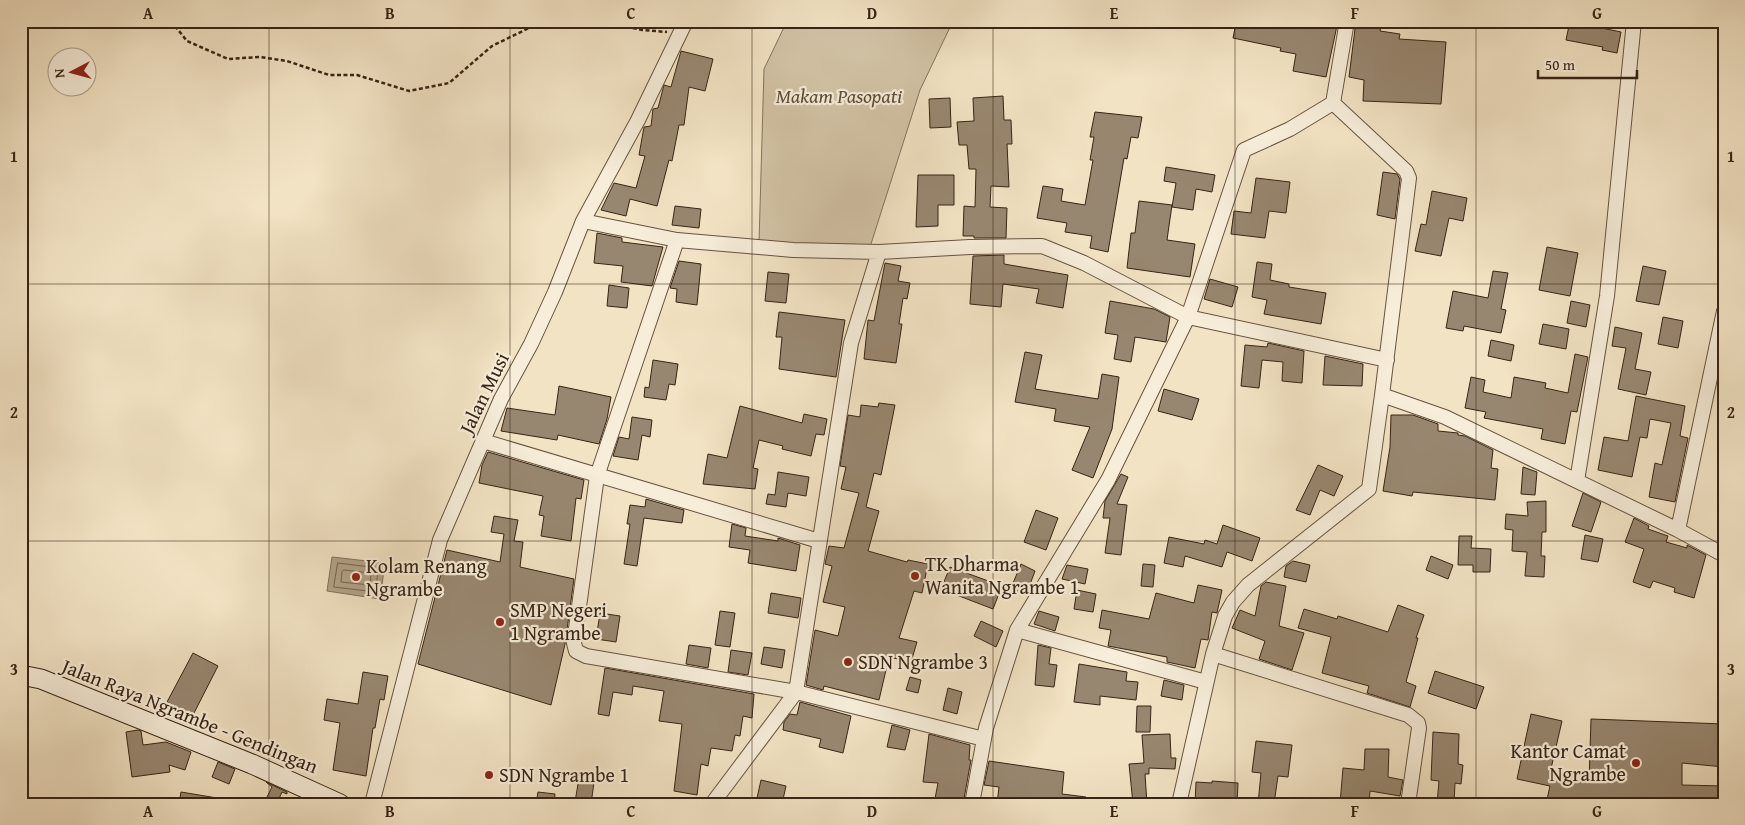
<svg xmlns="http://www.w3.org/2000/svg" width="1745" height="825" font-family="'Gentium Book Plus',serif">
	<rect width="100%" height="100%" fill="#f2e3c4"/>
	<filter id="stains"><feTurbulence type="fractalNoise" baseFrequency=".004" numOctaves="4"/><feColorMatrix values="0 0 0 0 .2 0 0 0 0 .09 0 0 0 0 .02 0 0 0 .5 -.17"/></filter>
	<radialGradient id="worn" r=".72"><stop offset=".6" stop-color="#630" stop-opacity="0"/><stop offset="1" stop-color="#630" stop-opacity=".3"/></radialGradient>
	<path fill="#d2c3a6" stroke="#84745d" d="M787,21h166l-33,69 -50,157 -111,-4 5,-174z"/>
	<path fill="#b2a288" stroke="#81705a" d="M332,557l53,6 -5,36 -53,-8z"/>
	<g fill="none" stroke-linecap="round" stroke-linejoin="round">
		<path stroke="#74634e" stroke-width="1" d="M338,563l40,5 -2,24 -42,-5z
			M344,570l27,3 -1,12 -29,-3 1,-10z"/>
	</g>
	<path fill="#988770" stroke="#372414" d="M1259,21h79l-12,56 -33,-6 3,-17 -16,-3 1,-3 -48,-10 3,-15 22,4z
		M1356,21h26l-2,10 20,3 -1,5 47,3 -5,62 -78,-3 1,-21 -15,-3z
		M1570,21h28l-1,6 24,5 -4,21 -15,-3 1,-3 -37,-7z
		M681,51l32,8 -8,32 -16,-4 -5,38h-5l-7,36 -3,-1 -12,46 -27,-7 -4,17 -25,-6 13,-27 22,5 9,-32 -6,-1 5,-28 7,-1 2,-17 5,-1 6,-23 7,2z
		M1003,96l1,24h7l1,24h-5l2,43 -18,-1 -1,21 17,1 -1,30h-32v-2h-11l1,-30 11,1 1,-38h-7l-2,-24h-8l-2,-23 17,-1 -1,-23z
		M950,98l1,29 -21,1 -1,-29z
		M1095,112l47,5 -4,21 -7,-1 -4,22 -3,-1 -16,94 -18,-4 2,-12 -27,-4 2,-9 -30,-5 6,-32 20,3 -2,12 24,4 8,-45h-3l4,-23h-4z
		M1166,167l49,8 -3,17 -16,-3 -3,21 -21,-3 4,-24 -12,-2z
		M1383,172l14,2 3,5 -5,40 -18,-4z
		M918,175h36v30h-16v21l-22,1z
		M1256,178l34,4 -4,31 -17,-2 -4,27 -34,-4 3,-23 17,2z
		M1432,191l35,7 -4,23 -14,-3 -8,38 -26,-5 6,-27 5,1z
		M1139,201l33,4 -5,35 28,4 -5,33 -63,-9 4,-35h4z
		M675,206l26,3 -2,19 -27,-3z
		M597,233l25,5v4l41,5 -11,39 -31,-4 2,-16 -29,-3z
		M1547,247l31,6 -8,43 -31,-6z
		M1004,255v9l64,11 -5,33 -27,-5 3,-14 -36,-5 -2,23 -31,-3 3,-48z
		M679,261l22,3 -4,41 -21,-3 1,-13 -7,-1z
		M1257,262l15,2 -2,16 19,4v3l37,6 -5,31 -57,-10 3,-14 -15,-3z
		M885,263l16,3 -3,15 12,2 -3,16 -4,-1 -4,26h3l-6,39 -32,-4 4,-39 6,1z
		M1643,266l23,5 -7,34 -23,-4z
		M1493,271l15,2 -7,36 5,1 -5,23 -37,-7 -1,5 -17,-3 7,-37 35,7z
		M768,272l21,2 -3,29 -21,-2z
		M1210,279l28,8 -6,20 -28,-8z
		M609,285l20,3 -2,20 -20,-2z
		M1110,301l44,8 16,8 -4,25 -31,-5 -4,25 -17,-3 4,-24 -13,-2z
		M1571,301l19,4 -4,22 -19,-4z
		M779,312l66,8 -9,57 -57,-8 3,-32h-6z
		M1663,317l20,4 -5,27 -20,-4z
		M1543,324l26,5 -3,20 -27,-5z
		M1615,327l27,6 -7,36 16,3 -5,23 -28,-6 8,-41 -14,-2z
		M1491,340l23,5 -3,16 -23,-5z
		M1268,343l36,8 -2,32 -20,-2 1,-19 -21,-2 -3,28 -18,-2 4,-41 22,2z
		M1025,352l17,3 -7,34 63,10 4,-25 17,3 -7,52 -19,49 -21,-8 18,-43 -36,-6 2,-12 -41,-7z
		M1575,354l13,3 -11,55 -6,-1 -6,33 -24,-5 2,-10 -59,-11 2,-6 -21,-4 6,-31 14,3 -2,12 28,6 3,-21 32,6 -1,5 23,5z
		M1325,356l38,8 -1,22 -39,-1z
		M653,360l25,4 -3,21 -6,-1 -3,16 -22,-3 1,-10 4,1z
		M559,386l52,11 -4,22 -8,25 -41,-9 -1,5 -56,-9 6,-23 48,7z
		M1164,389l35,10 -7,21 -34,-9z
		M1636,396l49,10 -5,30 8,2 -13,64 -26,-5 6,-34 7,2 9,-42 -21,-4 -3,19 -7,-1 -8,40 -34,-7 6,-33 24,4z
		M879,403l16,2 -14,70 -7,-2 -8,34 13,4 -11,40 39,11 1,-2 20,4 -6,29 -8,-2 -15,47 18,4 -6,20 -22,-5 -10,43 -55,-14 -1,4 -17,-5 9,-55 23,6 7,-29 -22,-5 9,-36 -7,-2 4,-18 15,2 15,-55 -18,-4 5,-22 -6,-1 8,-51 12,2 1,-12 17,2z
		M740,406l62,17 2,-9 23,5 -3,16 -8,-1 -5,22 -29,-7 1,-3 -24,-6 -6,28 5,1 -3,20 -52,-5 5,-30 19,4z
		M1391,415h22l25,9v7l20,2v2l7,1 28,14 -2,18 7,1 -3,31 -82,-8 -1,4 -29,-5 7,-44z
		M632,417l20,3 -2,17 -8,-2 -4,25 -25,-4 6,-19 10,2z
		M488,452l96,28 -3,19 -5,-1 -5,43 -30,-5 3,-20 -5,-1 4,-19 -64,-13 3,-18z
		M1318,465l25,11 -9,20 -14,-6 -10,25 -14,-5z
		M1523,467l14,5 -2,23 -14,-1z
		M778,472l31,5 -3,19 -18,-3 -2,14 -20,-3 2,-10 7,1z
		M1121,474l7,3 -11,27 10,1 -6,50 -16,-2 5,-35h-7l2,-17z
		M1583,493l18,9 -10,30 -19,-6z
		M646,499l38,11 -2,13 -38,-5 -7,48 -13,-2 6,-40h-3l3,-19 15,2z
		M1546,501v31h-4l-1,24h4l-1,21 -19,-1 2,-24 -15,-1 1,-21 -8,-1 1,-15 22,2 -1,-14z
		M1036,510l22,8 -12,32 -22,-8z
		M494,516l24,4 -4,21 9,1 -3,25 54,12 -9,65 -14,61 -133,-41 29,-114 53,12 4,-28 -13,-2z
		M1634,518l15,8 -1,3 20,7 -2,6 21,6v-3l19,10 -12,43 -20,-6 1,-4 -22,-7 -3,7 -17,-6 11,-33 -19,-7z
		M732,524l14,4 -1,8 33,5v-3l22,7 -4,26 -48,-8 2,-13 -21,-3z
		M1223,525l37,13 -8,23 -25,-9 -5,15 -37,-11 -2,11 -19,-4 5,-26 35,7 1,-4 12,4z
		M1585,535l18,4 -5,23 -17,-3z
		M1459,536h13l-1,12 20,1 -1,23h-17v-7h-15z
		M1431,556l22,9 -5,14 -22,-9z
		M1293,561l17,4 -4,17 -22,-5 2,-11z
		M1021,564l14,7 -9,24 -15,-7z
		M1143,564l12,1 -2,22 -12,-1z
		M1067,565l21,4 -3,15 -23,-5z
		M950,567l52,19 -9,23 -52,-20z
		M1266,582l20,4 -7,40 25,7 -12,37 -33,-11 6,-18 -33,-13 8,-18 15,6 6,-30z
		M1198,585l24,5 -5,23 -5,-1 -4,28 -7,-1 -6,29 -28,-6v-5l-59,-11 3,-16 -12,-2 3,-18 47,9 7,-26 38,10z
		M1077,590l19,4 -3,18 -19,-3z
		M771,593l30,5 -3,20 -30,-5z
		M1398,605l26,10 -8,23h2l-12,44 10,4 -6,21 -43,-14 2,-7 -47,-13 9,-36 -33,-9 6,-19 33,10 1,-3 50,16z
		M720,611l15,2 -5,34 -15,-2z
		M1039,611l20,6 -4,14 -21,-7z
		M600,613l20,3 -4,26 -20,-3z
		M981,621l22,10 -7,16 -22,-11z
		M689,645l22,3 -3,20 -22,-4z
		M1038,645l13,3 -2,16 8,1 -3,22 -19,-2z
		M764,647l21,3 -3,18 -21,-4z
		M731,650l21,3 -4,22 -20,-3z
		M193,653l25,13 -25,49 -26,-13z
		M1079,664l48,8 -1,9 12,1 -2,18 -36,-4v9l-26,-3z
		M605,668l149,26 -2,24 -9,-2 -3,20 -5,-1 -3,16 -21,-3 -3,18 -7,-2 -4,31 -23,-4 8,-67 -23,-3 5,-30 -31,-5 -1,9 -19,-3 -4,24 -11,-2z
		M1435,671l49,16 -8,22 -48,-16z
		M363,672l25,4 -4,24 -4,-1 -5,29h-2l-7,48 -33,-6 7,-47 -16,-3 3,-21 31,5z
		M910,677l11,3 -3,13 -12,-3z
		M1164,680l20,5 -2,15 -21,-4z
		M948,688l14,4 -5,22 -14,-4z
		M800,702l51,14 -8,37 -24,-6 2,-8 -38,-9 1,-8 6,-8 7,1z
		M1137,706h14l-1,26h-14z
		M1531,714l31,7 -12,52 39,9 2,-63 133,5v43l-42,-4v22l42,1v18h-178l4,-18 -33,-7z
		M892,725l18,5 -5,20 -18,-3z
		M138,730l3,1 2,14 23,-3 25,10 -6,18 -16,-5 1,7 -38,5 -6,-45z
		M1433,732l26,2 -1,30 5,1 -2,19 -6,-1 -1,21h-17l2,-23 -8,-1z
		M929,734l41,11 -1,15h2l-8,44h-29l4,-21 -15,-1z
		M1170,734l1,24h5l-1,11 -26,-1v6h-4l2,30h-14l-4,-40 15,-1 -2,-28z
		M1256,741l36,4 -4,32 -10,-1 -4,28h-16l3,-31 -9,-1z
		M1365,749h24l-1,28 15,3 -3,16 -30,-5 -1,13h-29l3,-36 21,2z
		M989,761l75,11 -2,22 24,3v7h-89l2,-17 -15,-2z
		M218,762l17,7 -6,15 -17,-7z
		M580,772l15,3 -4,29 -16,-2z
		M761,780l25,6 -4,18 -25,-6z
		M1212,781l26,2 -1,21h-42l1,-22 16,1z
		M266,782l21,10v2l-5,-2 -5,11 -11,-4 6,-12z
		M181,792l36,6 -1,6h-37z
		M538,792l17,2 -1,10h-18z"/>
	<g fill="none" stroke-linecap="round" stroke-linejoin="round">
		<defs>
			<path id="street" d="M1333,103l73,68 3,7 -27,217 63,22 233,113 46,25
				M583,221l94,19 116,10 86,2 91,-5 72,-1 42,17 104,54 199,43
				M677,240l-80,236 -23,167 2,8 10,5 210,36 188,47
				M483,441l336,100
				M1577,481l30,-185 27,-275
				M1678,530l46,-219
				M1017,630l189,52
				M1213,654l195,61 10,8 1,5 -11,76
				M372,804l68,-264 61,-141 30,-55 24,-52 28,-71 55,-101 48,-99
				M712,804l84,-112 55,-349 28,-91
				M972,804l14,-76 31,-98 91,-150 80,-163 56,-167 46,-21 43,-26 14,-82
				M1179,804l34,-150 12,-38 8,-14 15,-17 121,-96 13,-94"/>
			<path id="secondary" d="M21,675l20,4 211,85 88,40"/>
		</defs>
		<use href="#street" stroke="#665440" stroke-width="16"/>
		<use href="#secondary" stroke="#372414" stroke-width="21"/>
		<path stroke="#372414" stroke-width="2.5" stroke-dasharray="4 2.5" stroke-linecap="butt" d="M171,21l16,20 41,18 32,-2 27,4 42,14h28l52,16 40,-8 43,-37 39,-19 22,-6
			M601,21l41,9 25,2"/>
		<use href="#street" stroke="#f7edd9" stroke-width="14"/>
		<use href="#secondary" stroke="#f7edd9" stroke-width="19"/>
	</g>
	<path fill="none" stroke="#372414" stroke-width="1" stroke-opacity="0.55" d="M269,21v783M510,21v783M752,21v783M993,21v783M1235,21v783M1476,21v783M21,284h1703M21,541h1703"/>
	<g fill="#8f2418" stroke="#f7edd9" stroke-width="2">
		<circle cx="915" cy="576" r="5"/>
		<circle cx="356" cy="577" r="5"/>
		<circle cx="500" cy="622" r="5"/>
		<circle cx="848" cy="662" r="5"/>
		<circle cx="1636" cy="763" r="5"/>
		<circle cx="489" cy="775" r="5"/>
	</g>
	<g text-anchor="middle" stroke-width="4.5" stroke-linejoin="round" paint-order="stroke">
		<g font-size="20" font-style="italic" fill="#5e4c38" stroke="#f7edd9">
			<text x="839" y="103">Makam Pasopati</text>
		</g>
		<g font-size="20" fill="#372414" stroke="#f7edd9">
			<text transform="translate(484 393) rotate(-64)" y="7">Jalan Musi</text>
			<text transform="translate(190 716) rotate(22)" y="7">Jalan Raya Ngrambe - Gendingan</text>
		</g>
		<g font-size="20" fill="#372414" stroke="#f7edd9" text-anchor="start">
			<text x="925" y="571">TK Dharma<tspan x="925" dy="23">Wanita Ngrambe 1</tspan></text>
			<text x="366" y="573">Kolam Renang<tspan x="366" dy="23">Ngrambe</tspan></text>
			<text x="510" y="617">SMP Negeri<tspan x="510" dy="23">1 Ngrambe</tspan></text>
			<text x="858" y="669">SDN Ngrambe 3</text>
			<text x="1626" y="758" text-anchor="end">Kantor Camat<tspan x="1626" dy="23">Ngrambe</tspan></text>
			<text x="499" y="782">SDN Ngrambe 1</text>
		</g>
	</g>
	<rect width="1745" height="825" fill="none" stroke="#f2e3c4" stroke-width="55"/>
	<g transform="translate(72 72) rotate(264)"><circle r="24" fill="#f7edd9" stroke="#aa9d8a"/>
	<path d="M0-4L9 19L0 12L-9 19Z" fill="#8f2418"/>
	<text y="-8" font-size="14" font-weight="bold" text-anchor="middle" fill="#372414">N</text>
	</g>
	<path d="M1538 70v8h99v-8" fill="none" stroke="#372414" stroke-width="2.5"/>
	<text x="1545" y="70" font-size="15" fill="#372414" stroke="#f7edd9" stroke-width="4" paint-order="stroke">50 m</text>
	<rect x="28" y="28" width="1690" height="770" fill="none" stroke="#372414" stroke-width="2"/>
	<g font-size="16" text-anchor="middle" font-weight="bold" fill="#372414">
		<text x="148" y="19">A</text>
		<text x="390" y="19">B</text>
		<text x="631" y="19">C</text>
		<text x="872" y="19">D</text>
		<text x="1114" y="19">E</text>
		<text x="1355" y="19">F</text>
		<text x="1597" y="19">G</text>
		<text x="14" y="162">1</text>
		<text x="1731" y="162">1</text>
		<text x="14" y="418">2</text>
		<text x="1731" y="418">2</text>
		<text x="14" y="675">3</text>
		<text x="1731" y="675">3</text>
		<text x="148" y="817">A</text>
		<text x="390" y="817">B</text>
		<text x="631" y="817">C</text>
		<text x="872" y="817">D</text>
		<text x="1114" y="817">E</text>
		<text x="1355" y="817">F</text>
		<text x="1597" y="817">G</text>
	</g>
	<rect width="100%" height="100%" filter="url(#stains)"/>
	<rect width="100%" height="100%" fill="url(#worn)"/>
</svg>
